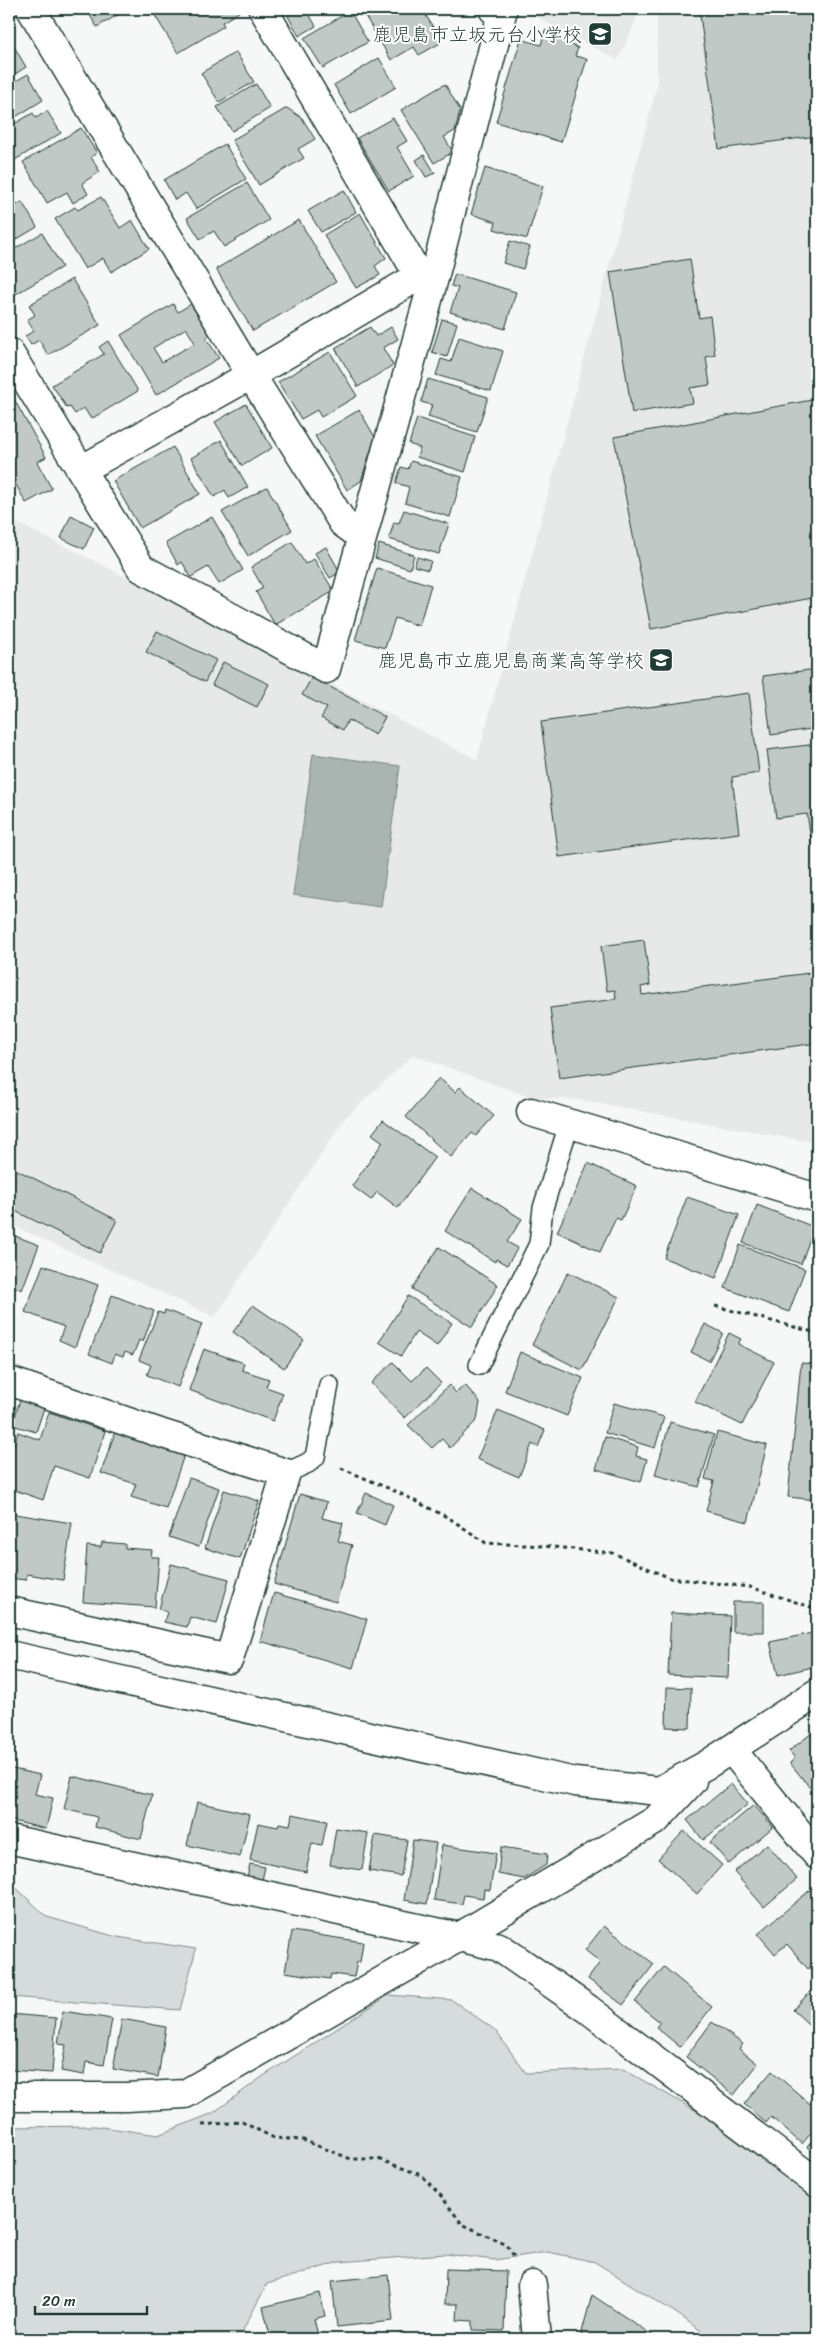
<svg xmlns="http://www.w3.org/2000/svg" width="826" height="2348" font-family="Sriracha,'Klee One',sans-serif">
	<rect width="100%" height="100%" fill="#f6f7f7"/>
	<filter id="ink" filterUnits="userSpaceOnUse"><feTurbulence type="fractalNoise" baseFrequency=".02" numOctaves="2"/><feDisplacementMap in="SourceGraphic" scale="10" xChannelSelector="R" yChannelSelector="G"/><feConvolveMatrix kernelMatrix="1 2 1 2 8 2 1 2 1" color-interpolation-filters="sRGB"/></filter>
	<g filter="url(#ink)">
		<path fill="#e6e9e8" d="M521,9h120l-23,51z
			M657,9h160v1134l-237,-43 -47,-2 -120,-43 -69,64 -129,198 -206,-93v-705l82,40 386,201 180,-674z"/>
		<path fill="#d6dcdb" stroke="#7a8c88" d="M9,1881l38,36 70,20 79,12 -16,61 -171,-13z
			M389,1995l63,5 43,30 31,43 97,-4 112,64 82,65v141h-105l-33,-24 -84,-53 -47,-10 -53,8 -50,-6 -106,8 -72,22 -24,46 6,9h-240v-212l86,-1 63,9 55,-22 49,-36z"/>
		<path fill="#aab5b1" stroke="#72857f" d="M313,754l87,12 -19,141 -88,-12z"/>
		<path fill="#c0c9c6" stroke="#1f3d34" fill-rule="evenodd" d="M86,9h42l-31,18z
			M151,9h86l2,3 -17,10 2,4 -46,27z
			M299,9h7l10,17 -17,10 -11,-20z
			M361,9h61l20,33 -23,13 -5,-8 -23,13z
			M699,9h118v127l-98,13z
			M350,11l18,31 -45,26 -19,-30z
			M545,30l33,18 -3,8 12,3 -26,83 -65,-20 25,-83 20,6z
			M9,38l17,29 -17,11z
			M236,52l18,30 -35,20 -18,-29z
			M379,58l17,29 -45,27 -17,-29z
			M28,74l15,26 -34,21v-36z
			M256,84l14,24 -38,23 -15,-24z
			M445,84l15,26 -5,21 -11,6 9,15 -19,11 -33,-53z
			M287,108l15,10 13,21 -17,10 6,9 -45,27 -27,-45z
			M47,111l14,22 -48,28 -4,-7v-27l24,-14 3,5z
			M393,118l14,23 -10,6 17,29 -25,15 -32,-53z
			M81,128l16,25 -6,4 9,15 -18,11 6,11 -15,9 -6,-11 -20,11 -24,-41z
			M225,144l21,35 -50,30 -10,-16 -11,7 -11,-20z
			M424,155l11,18 -9,4 -10,-17z
			M485,168l58,18 -16,53 -33,-10 2,-7 -25,-8z
			M247,183l22,37 -45,27 -10,-16 -14,8 -13,-21z
			M344,190l12,22 -35,20 -13,-21z
			M101,197l19,31 12,-8 17,29 -38,23 -8,-14 -18,11 -30,-50 20,-12 3,3z
			M22,202l15,25 -28,17v-35z
			M360,213l26,45 -11,8 5,9 -24,13 -32,-53z
			M299,220l37,62 -83,49 -37,-62z
			M42,233l20,34 -53,31v-46z
			M510,241l20,6 -7,22 -20,-6z
			M690,259l9,59 11,-2 5,39 -9,2 4,28 -20,3 3,15 -61,10 -22,-141z
			M455,274l61,18 -11,37 -55,-17 8,-24 -7,-2z
			M72,279l28,46 -52,30 -9,-15 -8,5 -6,-9 9,-5 -7,-11 8,-5 -6,-10z
			M173,304l5,8 13,-8 19,31 -4,3 13,20 -63,37 -35,-60zM186,328l9,15 -33,19 -9,-14z
			M442,319l15,4 -10,34 -15,-5z
			M370,327l6,9 15,-9 7,12 -15,9 10,17 -35,22 -23,-39z
			M459,337l44,14 -12,40 -55,-16 5,-16 10,3z
			M108,341l30,50 -47,28 -7,-11 -9,6 -5,-7 -3,1 -15,-23 52,-31 -5,-7z
			M330,352l27,44 -36,21 -4,-7 -16,9 -23,-37z
			M428,379l60,18 -11,35 -49,-15 4,-12 -11,-3z
			M9,390l37,67 -9,5 15,27 -26,14 -17,-31z
			M817,399v198l-166,32 -37,-192z
			M246,404l26,44 -30,18 -27,-44z
			M359,410l16,27 -14,44 -14,9 -32,-54z
			M417,418l58,19 -10,35 -48,-15 3,-9 -11,-4z
			M221,440l27,47 -19,11 -4,-8 -11,7 -23,-39z
			M173,447l27,47 -60,34 -27,-47z
			M411,461l51,16 -12,40 -45,-14 4,-16 -13,-4 5,-16 7,2z
			M267,487l25,43 -44,26 -26,-44z
			M404,510l45,14 -10,30 -50,-15 5,-17 5,1z
			M71,515l23,12 -10,22 -23,-11z
			M212,517l31,53 -24,14 -11,-17 -17,10 -9,-15 -4,3 -12,-22z
			M292,542l13,22 9,-5 20,32 -59,34 -19,-33 7,-4 -12,-21z
			M379,544l35,11 -4,14 -35,-11z
			M326,547l14,25 -10,6 -15,-25z
			M417,557l14,4 -3,9 -14,-4z
			M377,568l54,17 -12,41 -24,-8 -10,30 -30,-8z
			M157,631l59,29 -11,22 -59,-30z
			M223,662l46,22 -12,23 -45,-22z
			M817,669v59l-46,7 -8,-59z
			M312,677l73,40 -10,18 -27,-15 -5,10 -22,-12 6,-10 -25,-13z
			M749,693l10,80 -27,4 7,56 -180,24 -18,-135z
			M817,744v101l-5,1 -5,-32 -31,4 -9,-68z
			M644,940l6,45 -9,2 1,8 175,-23v71l-258,35 -9,-70 66,-9 -1,-9 -8,1 -6,-45z
			M439,1078l16,14 5,-5 34,29 -18,20 -4,-3 -21,24 -45,-40z
			M383,1120l52,37 -37,51 -21,-16 -6,8 -19,-14 31,-44 -11,-8z
			M588,1163l49,23 -16,34 -5,-2 -16,34 -43,-20z
			M9,1166l108,54 -17,33 -91,-45z
			M472,1188l50,31 -15,23 11,6 -11,17 -11,-6 -1,3 -50,-31z
			M687,1197l52,18 -23,63 -52,-20z
			M757,1205l57,22 -13,37 -58,-21z
			M10,1234l29,11 -17,45 -13,-5z
			M740,1245l65,24 -16,43 -64,-24z
			M439,1247l59,38 -26,42 -60,-38z
			M43,1265l55,20 -23,62 -16,-7 5,-13 -39,-15z
			M568,1272l51,25 -37,73 -50,-25z
			M112,1295l42,16 -11,31 -4,-2 -6,15 -8,-3 -2,5 -8,-3 -3,9 -23,-9z
			M408,1296l44,27 -15,23 -21,-14 -15,24 -22,-14z
			M253,1305l51,35 -20,28 -51,-36z
			M165,1310l37,14 -24,63 -31,-12 4,-10 -12,-5 19,-48 6,2z
			M705,1324l18,9 -14,28 -18,-9z
			M729,1333l12,6 -3,5 36,18 -32,63 -47,-23z
			M204,1349l40,14 -2,7 27,9 -3,8 17,6 -10,28 -84,-31z
			M520,1352l63,26 -16,38 -62,-25z
			M393,1362l19,19 14,-13 15,15 -36,35 -34,-35z
			M801,1363l16,1v157h-3l3,-21 -29,-3z
			M449,1385l7,8 9,-8 15,17 -3,18 -27,28 -8,-9 -10,9 -24,-23z
			M20,1400l24,8 -8,24 -24,-7z
			M614,1403l50,14 -9,31 -50,-15z
			M498,1410l47,20 -7,17 -6,-3 -13,33 -42,-18z
			M49,1412l56,19 -15,47 -36,-12 -11,34 -34,-12v-28l9,-28 22,8z
			M670,1422l44,13 -15,52 -44,-12z
			M115,1432l69,23 -18,53 -35,-11 5,-13 -35,-11z
			M717,1432l50,13 -19,77 -42,-11 8,-30 -9,-2z
			M605,1437l33,10 -2,9 11,3 -6,23 -45,-13z
			M189,1478l30,10 -20,59 -30,-10z
			M224,1490l35,11 -19,58 -35,-11z
			M366,1493l27,12 -8,20 -28,-12z
			M300,1494l27,8 -5,16 21,5 -5,18 14,4 -16,57 -62,-18z
			M9,1513l63,10 -9,57 -36,-6 -1,6 -17,-2z
			M102,1542l23,2v4l27,2 -1,7h8l-4,50 -72,-5 4,-56 14,1z
			M171,1564l58,15 -12,45 -27,-7 -3,10 -23,-5 3,-10 -8,-3z
			M274,1593l93,26 -14,49 -93,-27z
			M733,1602h31v30h-31z
			M671,1613l59,3 -2,62 -60,-3z
			M817,1632v34l-39,9 -8,-33z
			M667,1687l24,1 -1,40 -24,-1z
			M817,1729v63l-2,2 -25,-31 5,-5 -6,-7z
			M9,1768l31,7 -5,19 18,4 -7,31 -37,-9z
			M72,1776l80,19 -11,44 -46,-12 2,-10 -33,-8z
			M731,1784l17,20 -45,36 -16,-20z
			M197,1802l53,12 -10,43 -53,-12z
			M754,1805l19,22 -44,37 -19,-22z
			M292,1814l35,7 -5,24 -10,-2 -6,29 -56,-12 8,-37 20,4 1,-4 11,2z
			M336,1828l32,5 -6,37 -32,-5z
			M684,1831l38,34 -25,29 -39,-35z
			M375,1835l32,5 -6,36 -32,-5z
			M413,1840l23,3 -9,61 -23,-4z
			M767,1844l30,35 -33,28 -30,-35z
			M442,1845l54,8 -6,37 -6,-1 -1,9 -19,-3 -2,9 -28,-4z
			M501,1847l46,7 -1,11 -22,14 -26,-5z
			M250,1864l15,3 -3,13 -15,-3z
			M816,1885l1,76 -9,8 -21,-25 -12,10 -17,-20z
			M604,1926l50,38 -31,41 -35,-26 12,-17 -15,-12z
			M292,1931l71,11 -3,20h-3l-3,15 -23,-3 -1,5 -45,-7z
			M664,1967l48,40 -32,40 -24,-20 4,-5 -25,-20z
			M817,1984v48l-24,-22z
			M63,2011l49,8 -8,46 -18,-3 -2,13 -23,-4 5,-26 -8,-1z
			M9,2014l47,4 -4,55 -43,-3z
			M122,2019l44,8 -8,50 -45,-8z
			M712,2022l31,22 -4,5 19,15 -24,31 -48,-38z
			M772,2071l45,39v16l-15,18 -31,-27 -5,6 -22,-19z
			M817,2136v20l-10,-9z
			M446,2269l60,2 -2,60 -31,-1v-9l-16,-1 1,-16h-13z
			M388,2275l5,46 -56,6 -5,-46z
			M320,2293l5,23 -11,3 5,20h-48l-8,-32z
			M592,2295l66,44h-78z"/>
		<g fill="none" stroke-linecap="round" stroke-linejoin="round">
			<defs>
				<path id="lane" d="M479,1365l60,-121 4,-36 26,-84
					M286,1473l22,-10 7,-6 14,-72"/>
				<path id="street" d="M31,9l220,366 92,148 19,14
					M263,9l156,267 15,2
					M9,352l132,216 185,101 108,-391 68,-265 -9,-4
					M81,470l170,-95 168,-99
					M531,1112l286,86
					M9,1381l151,52 126,40 -57,186 -220,-48
					M9,1655l566,127 84,9 49,-27 109,-71
					M731,1749l86,106
					M9,1839l450,98 197,-117 36,-39
					M9,2097h117l59,-3 274,-157 40,10 89,62 229,174
					M532,2285l5,54"/>
			</defs>
			<use href="#lane" stroke="#1f3d34" stroke-width="22"/>
			<use href="#street" stroke="#1f3d34" stroke-width="31"/>
			<path stroke="#1f3d34" stroke-width="3" stroke-dasharray="4 4" stroke-linecap="butt" d="M715,1306l102,27
				M341,1468l56,24 52,26 37,25 57,3 70,7 57,25 80,9 67,22
				M202,2125l40,-3 32,16 29,2 48,19h27l43,16 21,22 20,27 45,21 8,13"/>
			<use href="#lane" stroke="#fff" stroke-width="19"/>
			<use href="#street" stroke="#fff" stroke-width="28"/>
		</g>
	</g>
	<defs>
		<symbol id="school-square" viewBox="-11 -11 22 22"><rect x="-9" y="-9" width="18" height="18" rx="4" fill="#1f3d34" stroke="#fff"/><path d="M0-5L7-2L0 1L-7-2ZM-4 1L0 2.5L4 1V4Q0 6-4 4Z" fill="#fff"/></symbol>
	</defs>
	<g fill-rule="evenodd">
		<use href="#school-square" x="586" y="20" width="28" height="28"/>
		<use href="#school-square" x="647" y="646" width="28" height="28"/>
	</g>
	<g text-anchor="middle" stroke-width="4" stroke-linejoin="round" paint-order="stroke">
		<g font-size="19" fill="#1f3d34" stroke="#fff" text-anchor="end">
			<text x="582" y="41">鹿児島市立坂元台小学校</text>
			<text x="644" y="667">鹿児島市立鹿児島商業高等学校</text>
		</g>
	</g>
	<rect width="826" height="2348" fill="none" stroke="#fff" stroke-width="30"/>
	<rect x="15" y="15" width="796" height="2318" fill="none" stroke="#1f3d34" stroke-width="2" filter="url(#ink)"/>
	<path d="M35 2306v8h112v-8" fill="none" stroke="#1f3d34" stroke-width="2.5"/>
	<text x="42" y="2306" font-size="15" fill="#1f3d34" stroke="#ffffff" stroke-width="4" paint-order="stroke">20 m</text>
</svg>
